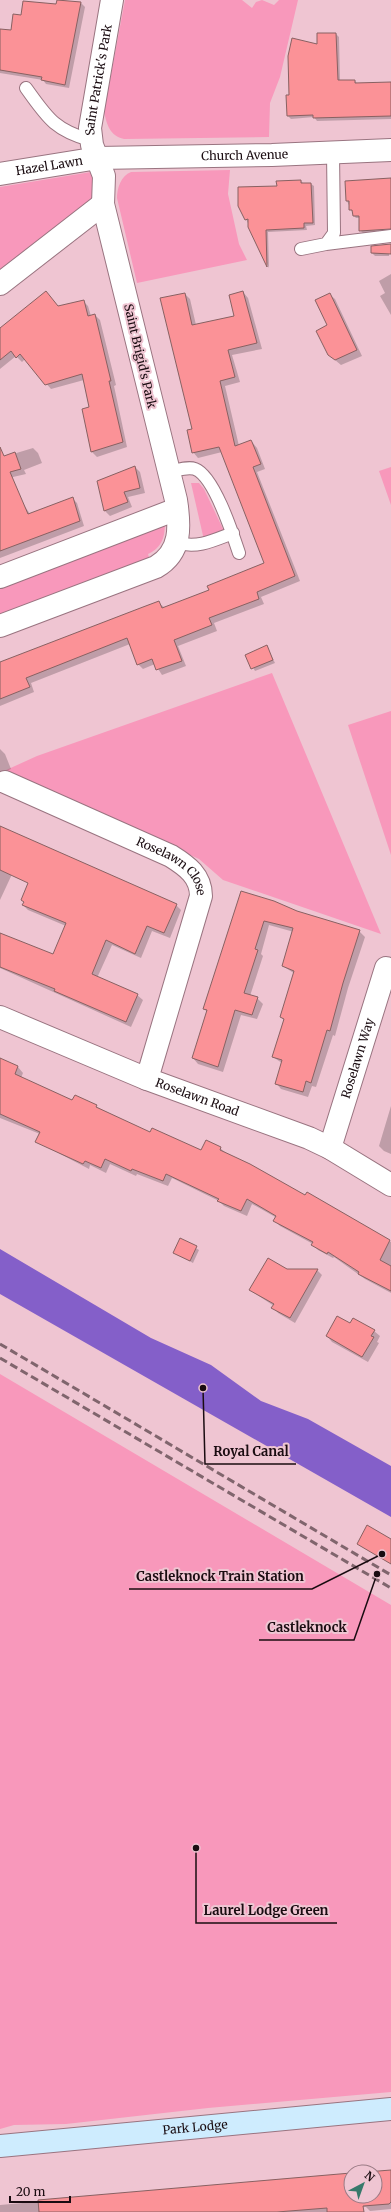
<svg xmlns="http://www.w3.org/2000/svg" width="391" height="2212" font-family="Merriweather,serif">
	<rect width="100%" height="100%" fill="#efc5d2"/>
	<path fill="#f898bb" d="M125,0h117l10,8 4,-6 6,-2 12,5 5,-5h19l-18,77 -10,26 -1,34 -145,2c-14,-3 -17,-14 -20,-27z
		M230,170l-2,24 11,50 8,16 -110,23 -20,-85c0,-10 4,-22 14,-26z
		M91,172l4,5 -2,19 -5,7 -88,70v-86z
		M391,467v38l-12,-34z
		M191,483h8l5,6 20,42 -20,9z
		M165,521c0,15 -2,26 -17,33l2,6 -150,57v-34z
		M272,673l109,261 -158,-54 -24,-21 -195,-88 33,-15z
		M391,711v144l-43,-130z
		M0,1374l391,231v487l-183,16 -142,16 -52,1 -14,4z"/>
	<path fill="#845fc9" d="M0,1249l151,89 60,27 50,36 47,18 83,47v51l-391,-223z"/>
	<path fill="#0003" d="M58,0l23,3 4,4 -16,81 -23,-4 -3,-4 -43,-7v-43l12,1 10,-15 35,-11z
		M318,34h18l3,3 1,44h15l3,3h33v35l-74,2 -3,-4 -23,2 -3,-3 2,-20 28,-50z
		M391,179v52l-28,2 -3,-3v-12h-4l-2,-2 -7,-15z
		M301,181l3,3h7l3,2 1,39 -9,1 1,4 -39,2 1,36 -23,-49 32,-33z
		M372,247l17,1v8h-14l-3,-3z
		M391,274v41l-11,-19 5,-3 -6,-12z
		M243,292l5,6 14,51 -30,6 8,27 -15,4 14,60 13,-4 5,6 8,21 -8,3 43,109 -39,16 3,7 -50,19 3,8 -39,15 8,20 -24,9 -7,-11 -12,5 -5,-5 -8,-20 -99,39 3,9 -34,14v-43l159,-60 6,5 45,-17 56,-27 -44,-112 -24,6 -5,-6 -8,-158 5,5 6,26 40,-9z
		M329,294l6,5 27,57 -21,9 -12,-10z
		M83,301l5,5 3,10 4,-1 5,5 16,65 -2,1 13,61 -30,10 -5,-5 -2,-44 -6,-28 -33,9 -26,-30 -3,3 -6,-6 -16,13v-39l59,-23z
		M33,448l5,5 4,10 -18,7 2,4 -26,6v-22z
		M135,467l5,5 5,21 -17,4 4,10 -22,9 -5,-5 -7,-30z
		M72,498l5,5 7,23 -84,32v-48l22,-8 8,12z
		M267,647l8,16 -20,8 -9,-16z
		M0,749l5,5 6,15 -11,5z
		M0,827l27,15 -27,58z
		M242,892l55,20 62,19 6,6 -17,51 -13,48 -2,-1 -17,52 -4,-1 -4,11 -27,-8 -5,-6 6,-20 -9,-6 11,-37 -3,-3 14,-43 -12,-8 11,-34 -25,-7 -8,29 2,2 -13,40 7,2 6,6 -6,15 -16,-4 -18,57 -25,-8 -5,-6 15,-46 -4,-3z
		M23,905h153l5,5 -11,28 -18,-7 -11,27 -29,-13 -15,33 40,17 6,5 -12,27 -131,-59v-34l54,22 12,-30 -38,-16z
		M4,1061l14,6 5,6 -2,5 52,24 2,-6 75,38 51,18 19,-4 6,5 80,43 1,-3 84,49v51l-26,-14 -31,-22 -1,1 -15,-8 -5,-6 -33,-18 -5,-5 2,-3 -25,-14 -5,12 -23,-10 -5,-5 -47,-23 -4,8 -31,-12 -1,2 -26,-12 -4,9 -16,-8 -1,4 -46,-24 -3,-11 -40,-16v-50z
		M391,1106v48l-7,-3 -5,-5z
		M181,1239l18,11 -6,13 -19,-10z
		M287,1270h30l5,5 -27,48 -17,-10 -5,-6 1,-1 -24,-16z
		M350,1325l24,6 6,5 -3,6 2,1 -11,19 -36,-20 -5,-6z
		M391,2171v38l-21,2 -4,-4 -22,1v4h-344v-7l351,-31v22h24l-1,-24z"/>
	<path fill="#fb9297" stroke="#886162" d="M57,0l24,2 -16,83 -24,-5 1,-3 -42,-7v-41l11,1 2,-16 8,1 2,-14 33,3z
		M317,33h19l2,47h17v3l36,-1v34l-78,2v-3l-26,1 -1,-21h3l-1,-39 4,-18 25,6z
		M391,178v51l-32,2v-15h-6l-1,-6h-3v-9h-3l-1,-20z
		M301,180v3h10l2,40h-9v5l-38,2 1,37 -19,-40v-8l-3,1 -7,-14v-19l39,-1 -1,-5z
		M391,244v10l-20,-1v-7z
		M46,291l12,15 26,-6 4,16 7,-2 16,67h-2l14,61 -32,10 -9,-43 7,-2 -7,-33 -37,11 -25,-31 -4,4 -5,-7 -11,9v-32z
		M243,291l14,52 -29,7 7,27 -15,4 15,65 16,-6 1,2 9,22 -8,3 42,109 -38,16 2,7 -50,19 3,7 -38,15 8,21 -26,9 -4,-11 -15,6 -10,-27 -101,40 4,9 -30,12v-37l143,-55 16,-6 3,7 47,-18 -2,-4 57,-23 -45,-116 -27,6 -5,-23 5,-1 -32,-131 25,-5 7,32 42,-9 -5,-21z
		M330,293l27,57 -22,10 -7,-5 -12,-24 11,-6 -12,-25z
		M0,447l4,9 11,-4 6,17 -11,3 18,42 45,-17 7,24 -80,30z
		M135,466l5,22 -16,4 4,10 -24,9 -7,-30z
		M267,645l6,15 -22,9 -6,-14z
		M0,826l177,78 -13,29 -17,-7 -12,28 -29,-14 -14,34 46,20 -12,28 -72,-31 1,-2 -55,-22v-34l53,21 13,-31 -44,-18 2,-3 -3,-2 7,-17 -28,-13z
		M241,891l33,10 23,10 63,19 -17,53 -13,48 -3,-1 -16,53 -5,-2 -3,11 -28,-8 7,-24 -10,-3 12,-38 -4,-2 14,-46 -12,-5 11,-38 -29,-7 -9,28 3,1 -14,43 14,4 -6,18 -17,-5 -17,57 -26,-9 15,-48 -4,-1z
		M0,1058l18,8 -3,8 57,26 3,-5 22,10 -1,2 54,25 2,-4 49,22 5,-10 15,7 -1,3 30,14 55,31 2,-3 83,48 -10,20 11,6v25l-33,-17 1,-2 -31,-20 -1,2 -16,-9 2,-3 -40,-21 3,-5 -29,-17 -6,12 -24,-10 2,-2 -53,-25 -3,7 -31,-12 -1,2 -26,-12 -4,9 -16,-7 -2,3 -48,-22 5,-10 -40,-18z
		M180,1238l17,8 -7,15 -17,-8z
		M268,1258l19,11h31l-28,49 -19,-10 3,-4 -25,-14z
		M337,1316l13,7 3,-5 22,12 -4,6 3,1 -12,20 -36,-21z
		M367,1525l24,14v25l-34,-20z
		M391,2170v32l-2,2 -26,2 1,6h-37v-4l-50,4h-238l-1,-12 313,-27v23h24v-24h-9z"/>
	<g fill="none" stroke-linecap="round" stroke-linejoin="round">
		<defs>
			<path id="lane" d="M26,88c21,29 28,42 64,52
				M326,244l65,-8
				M301,249l25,-5 8,-11 -1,-80
				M168,472c8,-1 19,-6 27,-3 19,7 38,66 44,84
				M177,543c22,5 35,-2 56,-10"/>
			<g id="street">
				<path id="s1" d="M0,174l98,-16 174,-3 119,-5"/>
				<path d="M0,284l103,-80"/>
				<path d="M0,577l177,-68"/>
				<path id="s2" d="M0,626l156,-59c26,-15 24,-41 20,-67l-73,-296 1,-28 -12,-31 -2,-17 22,-128"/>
				<path id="s3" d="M5,782l166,74c16,10 30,20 30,40l-54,183"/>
				<path id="s4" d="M0,1017l147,62 162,59 21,10 61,37"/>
				<path id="s5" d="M330,1148l56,-180"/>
			</g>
			<g id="secondary">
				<path id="s6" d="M0,2146l391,-37"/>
			</g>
		</defs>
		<use href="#lane" stroke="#997480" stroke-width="14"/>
		<use href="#street" stroke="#997480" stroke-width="24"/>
		<use href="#secondary" stroke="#997480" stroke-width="24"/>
		<use href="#lane" stroke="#fff" stroke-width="12"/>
		<use href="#street" stroke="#fff" stroke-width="22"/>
		<use href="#secondary" stroke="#ceecfe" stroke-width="22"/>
		<path stroke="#80656d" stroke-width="3" stroke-dasharray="8 4" stroke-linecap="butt" d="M0,1344l391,231
			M0,1358l391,230"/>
	</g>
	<g text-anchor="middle" stroke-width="4" stroke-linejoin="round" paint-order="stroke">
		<g font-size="12" fill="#1a0c11" stroke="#efc5d2">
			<text dy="4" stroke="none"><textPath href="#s2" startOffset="674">Saint Patrick's Park</textPath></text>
			<text dy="4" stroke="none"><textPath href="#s1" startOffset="246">Church Avenue</textPath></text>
			<text dy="4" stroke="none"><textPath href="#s1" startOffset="50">Hazel Lawn</textPath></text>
			<text transform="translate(140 356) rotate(77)" y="4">Saint Brigid's Park</text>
			<text dy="4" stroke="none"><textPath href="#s3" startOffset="189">Roselawn Close</textPath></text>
			<text dy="4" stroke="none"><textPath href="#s5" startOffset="94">Roselawn Way</textPath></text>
			<text dy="4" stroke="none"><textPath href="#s4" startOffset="213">Roselawn Road</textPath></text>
			<text dy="4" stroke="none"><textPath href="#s6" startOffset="196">Park Lodge</textPath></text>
		</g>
	</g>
	<path fill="none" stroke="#1a0c11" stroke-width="1.5" d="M203 1388L205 1464H296M382 1554L312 1589H129M377 1574L354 1640H259M196 1848L196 1923H337"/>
	<g fill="#1a0c11" stroke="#efc5d2" stroke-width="1.5">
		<circle cx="203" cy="1388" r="4"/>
		<circle cx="382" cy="1554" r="4"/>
		<circle cx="377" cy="1574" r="4"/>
		<circle cx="196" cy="1848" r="4"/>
	</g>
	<g font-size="13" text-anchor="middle" font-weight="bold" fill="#1a0c11" stroke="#efc5d2" stroke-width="4" stroke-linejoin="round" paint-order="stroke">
		<text x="251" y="1456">Royal Canal</text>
		<text x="220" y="1581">Castleknock Train Station</text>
		<text x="307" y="1632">Castleknock</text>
		<text x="266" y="1915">Laurel Lodge Green</text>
	</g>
	<g transform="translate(363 2184) rotate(41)"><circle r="19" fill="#efc5d2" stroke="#9a7b85"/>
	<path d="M0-3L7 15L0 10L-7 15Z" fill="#37796b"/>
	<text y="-6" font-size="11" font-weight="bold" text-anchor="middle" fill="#1a0c11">N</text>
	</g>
	<path d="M10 2196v6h60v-6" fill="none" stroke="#1a0c11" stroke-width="2"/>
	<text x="16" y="2196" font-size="12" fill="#1a0c11" stroke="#efc5d2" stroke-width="3" paint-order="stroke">20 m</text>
</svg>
